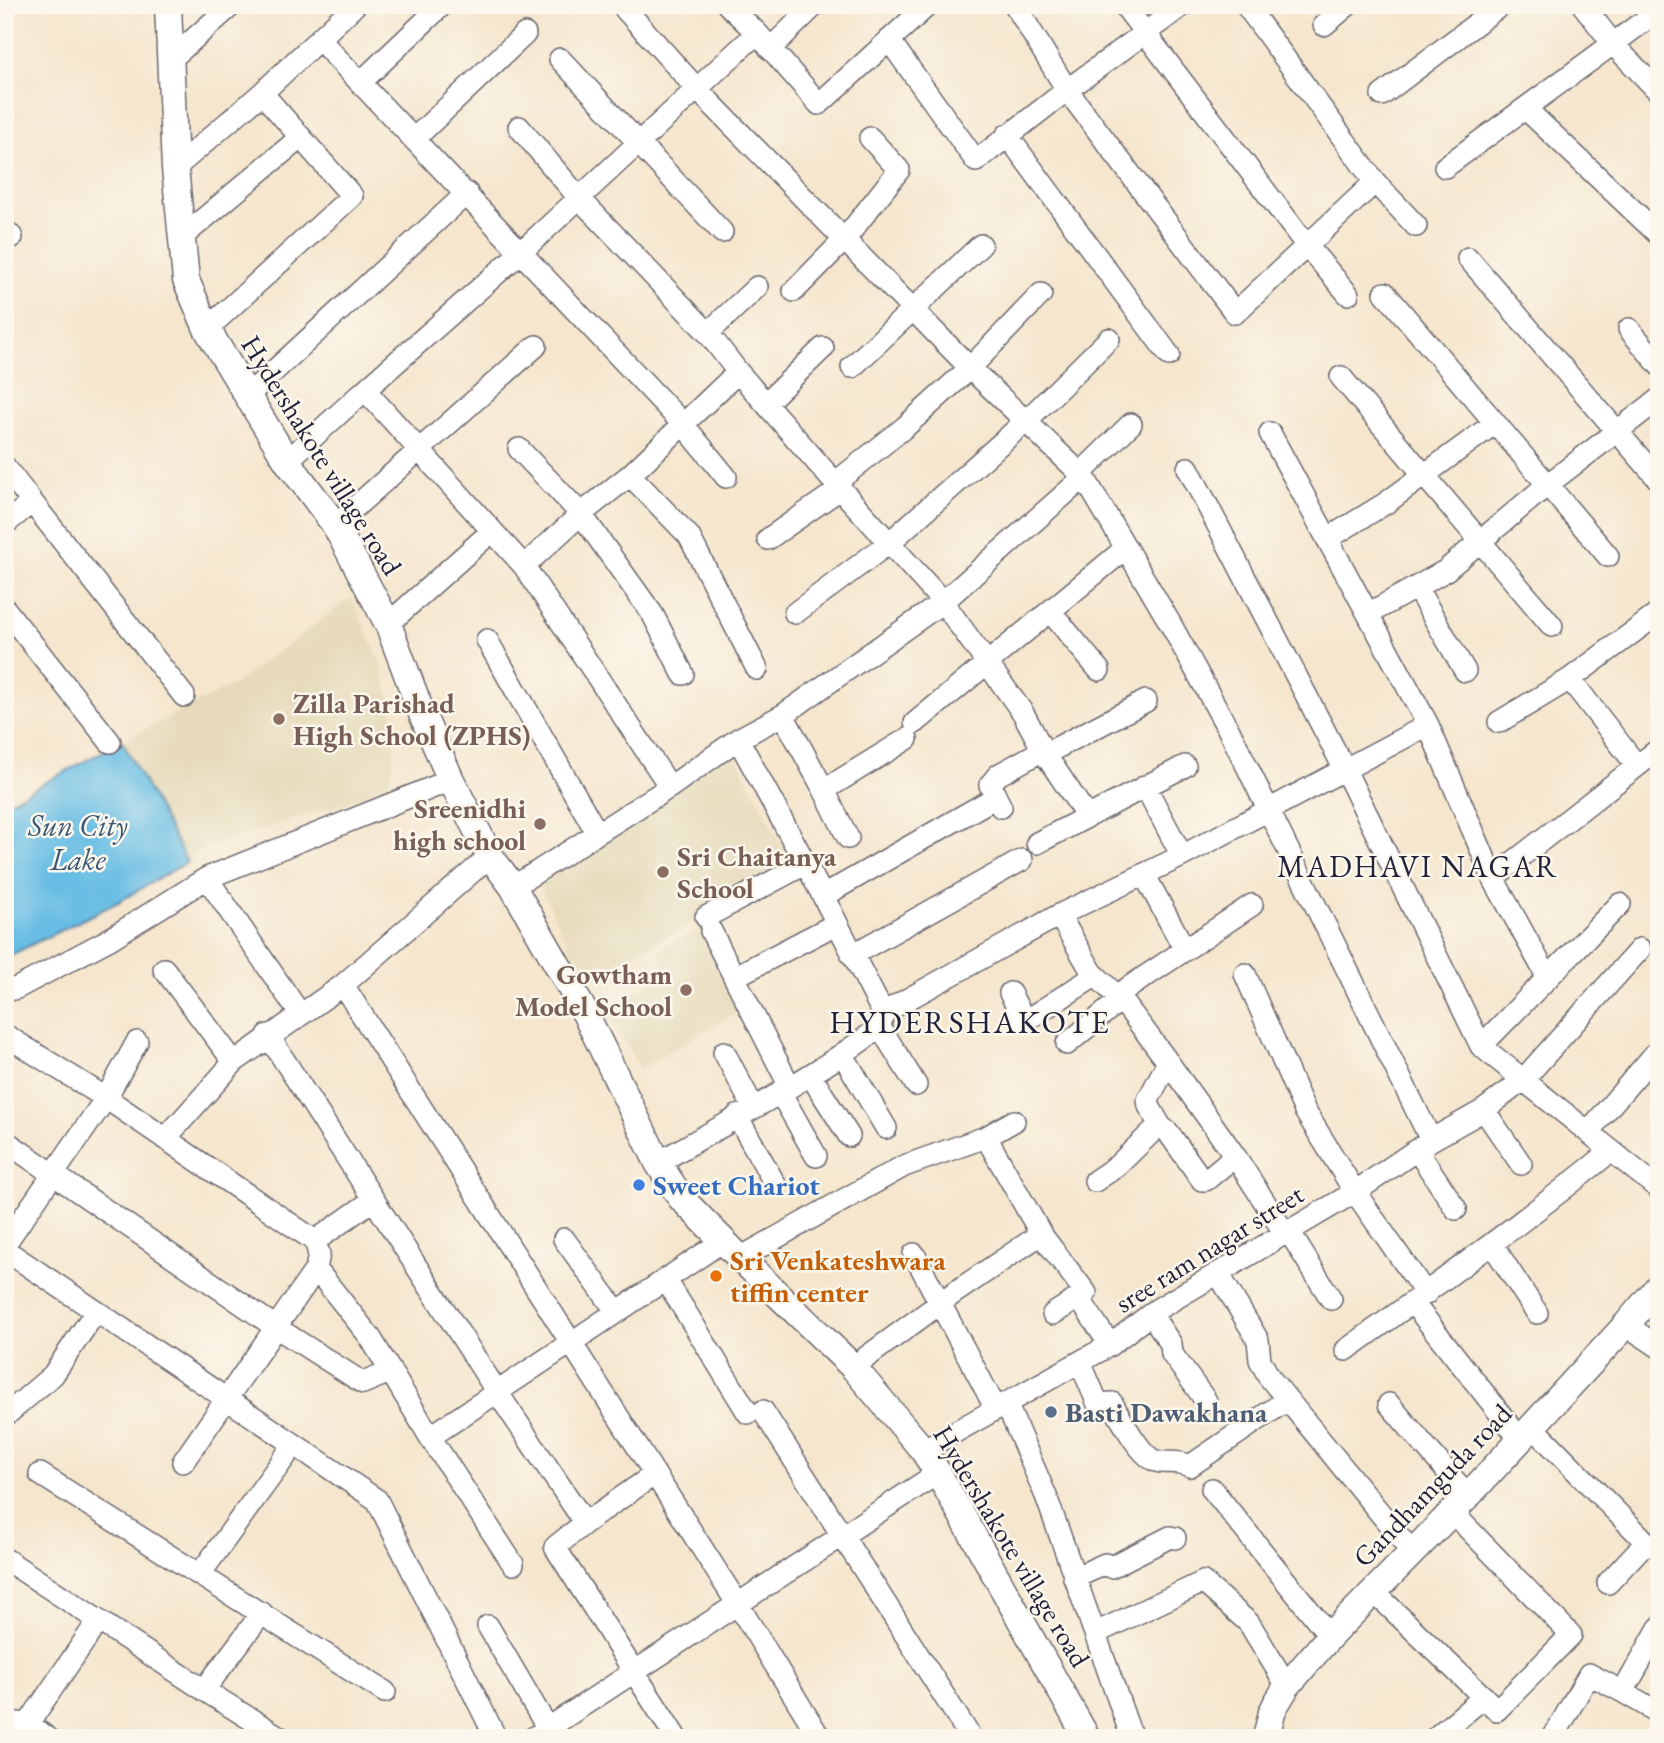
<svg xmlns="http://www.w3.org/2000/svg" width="1664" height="1743" font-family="'EB Garamond',serif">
	<rect width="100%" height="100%" fill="#fbf7ec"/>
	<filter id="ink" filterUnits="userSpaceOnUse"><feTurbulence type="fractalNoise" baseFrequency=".0143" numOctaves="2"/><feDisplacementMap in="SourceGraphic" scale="14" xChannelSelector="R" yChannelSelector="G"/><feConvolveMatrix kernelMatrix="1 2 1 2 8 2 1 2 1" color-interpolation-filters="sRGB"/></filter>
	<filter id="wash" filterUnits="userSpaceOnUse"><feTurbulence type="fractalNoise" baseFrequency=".00686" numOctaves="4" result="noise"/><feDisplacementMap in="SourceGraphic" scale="28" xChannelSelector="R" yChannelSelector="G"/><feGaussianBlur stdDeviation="1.57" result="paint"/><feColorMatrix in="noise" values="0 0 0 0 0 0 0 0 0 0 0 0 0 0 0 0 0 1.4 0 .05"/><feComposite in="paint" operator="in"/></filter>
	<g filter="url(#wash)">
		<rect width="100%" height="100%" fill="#f5e6cd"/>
		<path fill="#e6daba" d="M352,597l27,62 12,43 4,34 -3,35 -4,17 -22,9 -161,51 -18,14 -65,-121 113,-57z
			M733,751l59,114 -150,85 -57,29 -49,-101z
			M701,928l41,81 -102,60 -34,-58 62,-40 -10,-20z"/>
		<path fill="#68bde4" stroke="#457090" stroke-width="2" d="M122,741l65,121 -69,40 -113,56v-154z"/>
	</g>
	<g filter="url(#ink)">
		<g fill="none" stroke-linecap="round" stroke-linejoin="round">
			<defs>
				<path id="minor" d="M728,5l29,28 62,71 109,-99
					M1015,5l52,85 168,223 140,-131
					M1124,5l183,241 41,48
					M1246,5l129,177 41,44
					M1583,5l30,39 46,48
					M625,9l71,79 274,280 114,109 86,146 63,115 198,402
					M1324,25l24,-20
					M319,39l364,385 43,53
					M889,40l87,121 91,-71 116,-85
					M770,49l45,-44
					M560,59l162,173
					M170,60l62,-55
					M361,82l81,-77
					M1382,95l119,-90
					M1526,109l133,126
					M519,127l60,71 129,135 30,39 97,111 108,119 80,111 22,41 41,61
					M1007,135l162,220
					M414,139l111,-105
					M1445,167l214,-157
					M175,168l87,-75 93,-88
					M5,230l7,7
					M182,237l119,-100
					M1468,258l191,222
					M794,291l51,-52 54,-69 -29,-32
					M1385,293l223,263
					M207,329l145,-133 -90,-103
					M1629,329l30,36
					M708,333l49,-46
					M852,367l129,-122
					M1341,377l211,249
					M247,396l220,-203
					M766,403l57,-55
					M1270,433l158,292 65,153 55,100
					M519,449l62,65 72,101 30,59
					M287,461l78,-71
					M5,467l27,35
					M1188,468l156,300 137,278 178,143
					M1081,473l50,-49
					M630,475l59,61 68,133
					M835,483l70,-56 65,-59 71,-74
					M5,524l27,-22 152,194
					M335,525l201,-179
					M768,539l72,-50
					M1327,539l59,-36 109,-80
					M524,566l57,-52 49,-39 108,-103
					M1416,587l49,84
					M5,609l105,133
					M1050,611l49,59
					M795,613l94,-70 137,-122 83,-82
					M1368,614l77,-43 102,-86 112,-86
					M388,624l103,-92
					M487,640l110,193
					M1570,679l67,87
					M783,715l41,75
					M1499,722l71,-43 89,-66
					M915,723l211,-175
					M738,739l85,157 60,117 -3,14 36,58
					M1045,754l101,-53
					M1145,786l37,70
					M670,787l-146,-221 -159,-176 156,-138 236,-219
					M1001,807l-11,-22 8,-10 45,-25
					M848,838l-24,-48 83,-51
					M1037,843l148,-77
					M1144,874l41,76
					M207,878l93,136
					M1493,878l166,-129
					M513,887l157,-100 68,-48 45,-24 160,-113 141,-125
					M823,896l173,-99
					M1059,915l33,57 32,31 44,59 67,94 49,76
					M706,917l99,-53
					M711,931l79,156
					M852,955l170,-95
					M164,969l70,93
					M1245,974l60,137 50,81 71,102
					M734,977l102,-53
					M343,985l394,618 83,135
					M5,991l12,-3 91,-48 99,-62 244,-98
					M1010,993l15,28 70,-45
					M1116,996l136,-91
					M883,1013l176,-98 123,-59 246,-131
					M5,1035l101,63 209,143 4,13 -3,15 -133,193
					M268,1035l229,357 88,131
					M1067,1044l53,-44
					M1481,1046l139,-142
					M724,1052l29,55
					M843,1055l43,73
					M811,1076l38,60
					M780,1092l36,64
					M1484,1110l37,54
					M737,1116l38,68
					M1161,1127l-12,-21 -1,-6 20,-38
					M1588,1132l71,-83
					M986,1137l28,-16
					M165,1139l69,-77 109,-77 147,-129
					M5,1141l272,187 86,55 27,-11
					M1417,1150l39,59
					M658,1163c74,-44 153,-83 222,-136
					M1095,1181l22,-15 38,-37 6,-2 7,5 34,48h4l29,-24
					M1288,1230l43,69
					M564,1239l53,73
					M315,1241l58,-41
					M5,1244l101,-146 31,-56
					M1492,1244l45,69
					M5,1250l372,250 119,238
					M914,1254l82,155
					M740,1258l164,-92 82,-29 55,97 45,59 -33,21
					M316,1269l54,68 60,100 83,127
					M1218,1273l40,67 2,20 9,17 142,174
					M666,1280l82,133
					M1079,1298l31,47
					M1413,1303l107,136
					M1151,1314l20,30 1,10 34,47
					M1626,1325l33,22
					M1346,1350c90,-64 179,-129 265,-199
					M1080,1362l18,42 14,-1c8,14 28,53 44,58 12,3 23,-1 34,5l97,-66
					M853,1367l101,-74 87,-59
					M1006,1403l40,93 86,242
					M1389,1404l79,92
					M763,1411l208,327
					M5,1416l48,-41 43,-64
					M1533,1427l113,115 13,7
					M430,1437l293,-196
					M923,1450l187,-105 46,-35 199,-118 76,-52 53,-30 39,-30 117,-131
					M40,1474l345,218
					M655,1474l-70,49 -30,24 121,191
					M1212,1489l118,147
					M5,1559l199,131 77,48
					M200,1574l93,-128
					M1074,1578l31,-14 6,3 59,-30 5,1
					M1608,1583l38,-41
					M1373,1591l124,119 74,-75 -119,-123
					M488,1626l60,103
					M1096,1633l107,-51 46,41 38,63
					M204,1690l58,-77
					M1623,1692l36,21
					M5,1722l23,2 20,14
					M28,1724l70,-103
					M533,1738l405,-265
					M1435,1738l49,-41
					M1553,1738l36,-64 34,18 36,-64"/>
				<path id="tertiary" d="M168,5l7,163 11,112 21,49 80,132 48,64 53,99 34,90 29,66 39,76 23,31 72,126 73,150 23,35 59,60 113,109 70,83 15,23 149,265
					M1266,1738l6,-26 4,-8 11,-18 43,-50 138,-140 158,-171 33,-39"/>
			</defs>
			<use href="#minor" stroke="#6c676e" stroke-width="24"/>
			<use href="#tertiary" stroke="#6c676e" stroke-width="29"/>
			<use href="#minor" stroke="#fff" stroke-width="21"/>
			<use href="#tertiary" stroke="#fff" stroke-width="26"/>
		</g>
	</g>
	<g fill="#8d6e63" stroke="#fbf7ec" stroke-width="2.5">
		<circle cx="279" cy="719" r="7"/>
		<circle cx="540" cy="824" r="7"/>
		<circle cx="663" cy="872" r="7"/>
		<circle cx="686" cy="990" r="7"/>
	</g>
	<circle fill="#3f7fe0" stroke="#fbf7ec" stroke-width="2.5" cx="639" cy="1185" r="7"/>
	<circle fill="#e8710a" stroke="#fbf7ec" stroke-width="2.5" cx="716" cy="1276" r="7"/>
	<circle fill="#5c6f8a" stroke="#fbf7ec" stroke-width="2.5" cx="1051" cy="1412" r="7"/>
	<g text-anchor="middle" stroke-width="5" stroke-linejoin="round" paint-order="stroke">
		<g font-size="28" fill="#22223b" stroke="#fbf7ec">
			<text transform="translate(322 455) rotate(58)" y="10">Hydershakote village road</text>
			<text transform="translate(1209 1248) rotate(-32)" y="10">sree ram nagar street</text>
			<text transform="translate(1432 1485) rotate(-46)" y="10">Gandhamguda road</text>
			<text transform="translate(1012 1546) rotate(59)" y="10">Hydershakote village road</text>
		</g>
		<g font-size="28" font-weight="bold" fill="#785e54" stroke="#fbf7ec" text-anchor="start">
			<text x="293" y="713">Zilla Parishad<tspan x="293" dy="32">High School (ZPHS)</tspan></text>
			<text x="526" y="818" text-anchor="end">Sreenidhi<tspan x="526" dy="32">high school</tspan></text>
			<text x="677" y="866">Sri Chaitanya<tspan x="677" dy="32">School</tspan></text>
			<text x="672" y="984" text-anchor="end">Gowtham<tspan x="672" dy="32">Model School</tspan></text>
		</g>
		<g font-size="28" font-weight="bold" fill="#366cbe" stroke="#fbf7ec" text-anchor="start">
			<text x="653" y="1195">Sweet Chariot</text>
		</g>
		<g font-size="28" font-weight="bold" fill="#c56008" stroke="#fbf7ec" text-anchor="start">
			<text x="730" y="1270">Sri Venkateshwara<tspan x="730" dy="32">tiffin center</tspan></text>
		</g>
		<g font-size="28" font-weight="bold" fill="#4e5e75" stroke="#fbf7ec" text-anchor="start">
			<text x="1065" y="1422">Basti Dawakhana</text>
		</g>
		<g font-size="30" font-style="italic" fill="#3a5876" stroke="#fbf7ec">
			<text x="78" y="836">Sun City<tspan x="78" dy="34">Lake</tspan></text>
		</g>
		<g font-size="30" letter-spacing="2" fill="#22223b" stroke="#fbf7ec">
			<text x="1418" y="877">MADHAVI NAGAR</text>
		</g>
		<g font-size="32" letter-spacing="2" fill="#22223b" stroke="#fbf7ec">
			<text x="970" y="1033">HYDERSHAKOTE</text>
		</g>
	</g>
	<rect width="1664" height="1743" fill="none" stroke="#fbf7ec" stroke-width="28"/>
</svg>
